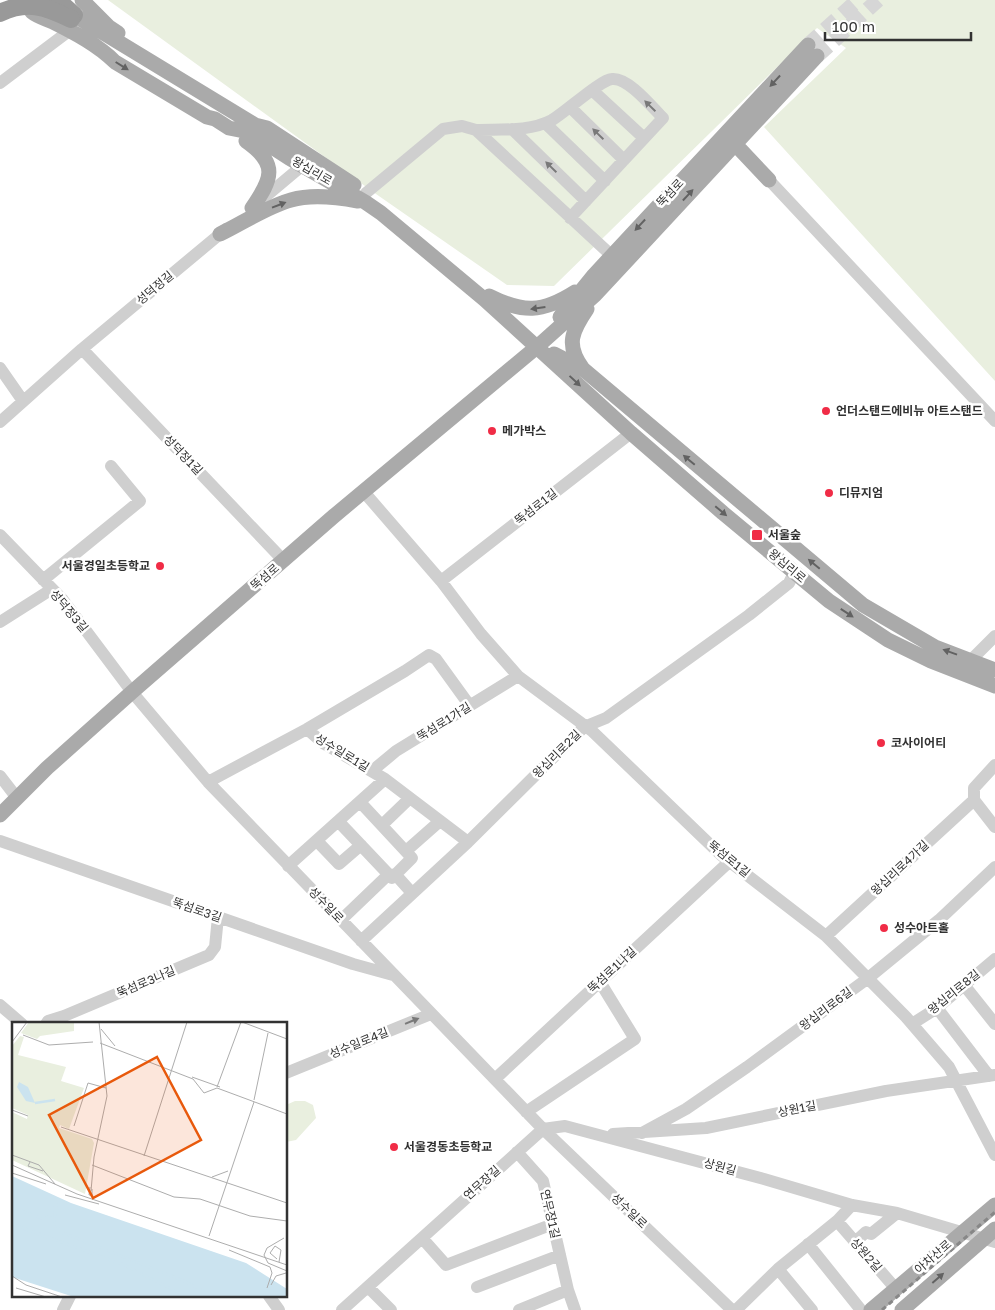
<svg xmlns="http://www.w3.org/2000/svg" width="995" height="1310" font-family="'Golos Text','Noto Sans KR',sans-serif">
	<rect width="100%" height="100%" fill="#fff"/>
	<path fill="#e9efdf" d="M108,0h887v381l-231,-254 82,-79 -29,-20 -263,258 -47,-1 -131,-91z
		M295,1101h10l8,4 3,13 -20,22 -10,2v-37z"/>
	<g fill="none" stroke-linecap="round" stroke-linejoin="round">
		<path stroke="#d6d6d6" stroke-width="15" stroke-dasharray="15 8" stroke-linecap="butt" d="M808,45l50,-45
			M817,56l61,-56"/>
		<path stroke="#cfcfcf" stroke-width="12" d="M0,83l69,-52
			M592,90l52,48
			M571,108l53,52
			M545,123l60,58
			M512,129l74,72
			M476,130c25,-1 53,2 76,-10 15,-9 48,-40 60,-41 16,-2 40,28 51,39l-93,100
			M769,180l226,241
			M366,193l77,-64 19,-3 14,4 135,125
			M259,202l50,-42
			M82,349l202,212
			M0,368l23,33
			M0,422l82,-73 144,-120
			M364,492l77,89 40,53 37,42 74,55 129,124 105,81 80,81 43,50 46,88
			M0,535l63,65 69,92 76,90 335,347 189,181
			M43,580l97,-79 -29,-35
			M441,581l190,-148
			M0,622l52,-33
			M968,668l3,-8 24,-24
			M307,729l98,-58 24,-16 7,4 34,47
			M995,765l-21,23v12l21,27
			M372,771l24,-20 122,-75
			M0,776l17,22
			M208,782l99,-53 16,14 62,36 83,63
			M338,821l54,57 20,-20 -52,-56
			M382,825l28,-27
			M0,841l353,123 40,11
			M317,841l22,23 22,-19
			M406,851l34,-30
			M288,866l97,-87
			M395,874l17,19
			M341,920l48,-46
			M826,936l148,-136
			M361,941l107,-99 116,-115 22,-9 143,-103 40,-32 5,-10
			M964,985l31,39
			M0,1005l22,19
			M937,1008l52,68
			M46,1024l2,-3 16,-5 145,-61 6,-8 3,-30
			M912,1024l25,-16 58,-49
			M286,1073l145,-59
			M495,1079l235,-218
			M526,1112l109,-73 -35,-57
			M642,1133l44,-24 61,-42 120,-88 72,-59 56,-53
			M613,1134l93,-6 180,-37 109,-16
			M517,1152l26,29 25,109 7,20
			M837,1221l59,68
			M422,1238l24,27 107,-41
			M855,1242l11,-10 5,2 26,-21
			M808,1244l53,66
			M778,1269l34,41
			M368,1287l23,23
			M477,1287l83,-32
			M269,1296l10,14
			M63,1310l7,-14
			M342,1310l201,-181 22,-3 199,53 88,26 45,8 98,29
			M519,1310l49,-20
			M736,1310l42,-41 59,-48 15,-16"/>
		<path stroke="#aaa" stroke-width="15" d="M82,0l27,27 9,6
			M28,2c0,5 1,7 4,10 6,5 15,7 21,10 22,11 45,23 62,40l92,55 8,2 14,9 20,4 40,26 76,44 16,11 103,86 147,134 92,80 106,88 59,39 43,21 64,25
			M74,15l181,110 12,3 87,57
			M246,141c33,23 26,38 6,67
			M735,144l34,36
			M220,234c23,-11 46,-27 71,-34 21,-6 45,-3 67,1
			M489,296c34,17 53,17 86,-4
			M560,317l34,-42 214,-230
			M554,354l29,15 280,236 72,42 60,23
			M583,369c-18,-24 -11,-38 4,-60
			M0,815l47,-47 85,-76 202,-176 204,-170 57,-51 222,-239
			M871,1310l124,-105
			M902,1310l93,-81"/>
		<path stroke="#999" stroke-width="18" d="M57,0l17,15"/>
		<path stroke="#878787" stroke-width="3" stroke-dasharray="5 4" stroke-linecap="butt" d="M882,1310l113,-98"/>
		<path stroke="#999" stroke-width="18" d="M0,13c27,-13 45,-7 71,6"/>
	</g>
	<defs><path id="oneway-solid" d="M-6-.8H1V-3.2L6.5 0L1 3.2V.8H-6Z" transform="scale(1.25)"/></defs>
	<g fill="#626262">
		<use href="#oneway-solid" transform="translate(122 66) rotate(32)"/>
		<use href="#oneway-solid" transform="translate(775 81) rotate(133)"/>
		<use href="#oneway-solid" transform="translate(688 195) rotate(-47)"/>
		<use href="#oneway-solid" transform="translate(279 205) rotate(-21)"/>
		<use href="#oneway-solid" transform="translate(640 225) rotate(133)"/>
		<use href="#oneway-solid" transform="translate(538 308) rotate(172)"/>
		<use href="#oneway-solid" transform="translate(575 381) rotate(43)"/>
		<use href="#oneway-solid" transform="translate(689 460) rotate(-140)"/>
		<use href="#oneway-solid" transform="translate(721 511) rotate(40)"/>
		<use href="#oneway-solid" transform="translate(814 564) rotate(-140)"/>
		<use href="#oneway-solid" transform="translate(847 613) rotate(33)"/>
		<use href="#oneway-solid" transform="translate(950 652) rotate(-160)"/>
		<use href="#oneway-solid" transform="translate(938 1278) rotate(-41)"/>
	</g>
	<g fill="#797979">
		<use href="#oneway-solid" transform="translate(650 106) rotate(-136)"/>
		<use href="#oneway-solid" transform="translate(598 134) rotate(-136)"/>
		<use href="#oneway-solid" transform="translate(551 167) rotate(-136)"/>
		<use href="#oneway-solid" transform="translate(412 1021) rotate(-22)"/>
	</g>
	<g fill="#f02c46" stroke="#fff" stroke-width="2">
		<circle cx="826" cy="411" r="5"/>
		<circle cx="492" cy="431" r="5"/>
		<circle cx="829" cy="493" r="5"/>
		<rect x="751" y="529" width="12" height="12" rx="2.5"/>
		<circle cx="160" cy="566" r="5"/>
		<circle cx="881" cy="743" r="5"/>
		<circle cx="884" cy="928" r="5"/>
		<circle cx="394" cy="1147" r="5"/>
	</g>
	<g text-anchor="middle" stroke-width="5" stroke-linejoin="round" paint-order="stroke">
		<g font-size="12" fill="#323232" stroke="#fff">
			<text transform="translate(312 171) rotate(30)" y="4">왕십리로</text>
			<text transform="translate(670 193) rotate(-47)" y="4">뚝섬로</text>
			<text transform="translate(155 288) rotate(-40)" y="4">성덕정길</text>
			<text transform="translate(183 455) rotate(46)" y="4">성덕정1길</text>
			<text transform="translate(536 507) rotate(-38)" y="4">뚝섬로1길</text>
			<text transform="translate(787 566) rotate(40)" y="4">왕십리로</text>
			<text transform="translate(265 577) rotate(-41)" y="4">뚝섬로</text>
			<text transform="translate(69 611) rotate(50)" y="4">성덕정3길</text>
			<text transform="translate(444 722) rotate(-32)" y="4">뚝섬로1가길</text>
			<text transform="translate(342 753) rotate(31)" y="4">성수일로1길</text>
			<text transform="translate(557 754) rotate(-45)" y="4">왕십리로2길</text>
			<text transform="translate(729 859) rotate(39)" y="4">뚝섬로1길</text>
			<text transform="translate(900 868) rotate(-43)" y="4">왕십리로4가길</text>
			<text transform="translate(326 905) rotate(46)" y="4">성수일로</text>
			<text transform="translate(197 910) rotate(19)" y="4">뚝섬로3길</text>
			<text transform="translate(612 970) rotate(-43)" y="4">뚝섬로1나길</text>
			<text transform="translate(146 982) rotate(-23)" y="4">뚝섬로3나길</text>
			<text transform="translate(954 992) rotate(-39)" y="4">왕십리로8길</text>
			<text transform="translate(826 1009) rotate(-37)" y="4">왕십리로6길</text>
			<text transform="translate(359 1043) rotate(-22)" y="4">성수일로4길</text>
			<text transform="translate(797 1109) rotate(-11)" y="4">상원1길</text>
			<text transform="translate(720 1167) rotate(15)" y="4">상원길</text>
			<text transform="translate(482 1183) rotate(-42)" y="4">연무장길</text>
			<text transform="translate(629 1211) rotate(44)" y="4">성수일로</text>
			<text transform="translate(550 1214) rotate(77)" y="4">연무장1길</text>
			<text transform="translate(866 1255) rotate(49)" y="4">상원2길</text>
			<text transform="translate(933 1257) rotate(-41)" y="4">아차산로</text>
		</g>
		<g font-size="12" font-weight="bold" fill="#323232" stroke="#fff" text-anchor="start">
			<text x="836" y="415">언더스탠드에비뉴 아트스탠드</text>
			<text x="502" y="435">메가박스</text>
			<text x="839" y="497">디뮤지엄</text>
			<text x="768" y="539">서울숲</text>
			<text x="150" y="570" text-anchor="end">서울경일초등학교</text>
			<text x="891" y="747">코사이어티</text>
			<text x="894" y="932">성수아트홀</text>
			<text x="404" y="1151">서울경동초등학교</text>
		</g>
	</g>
	<g transform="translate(12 1022)">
		<rect width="275" height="275" fill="#fff"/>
		<path d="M17,0h45v9l-34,5 -3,3 -16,-6zM8,14l4,1 -6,18 48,12 -5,14 23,7 -15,41 -9,-4 -1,3 33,11 2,4 -9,51 -73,-34v-48l15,7 1,-4 -16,-7v-62z" fill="#e9efdf"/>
		<path d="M7,60l9,5 7,16 -9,-2 -9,-14zM0,154l59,27 175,60 41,26v8h-213l-62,-20z" fill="#cbe3ef"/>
		<path fill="none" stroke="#cbe3ef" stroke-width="2.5" d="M23,81l20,-3M0,185l31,12 8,-4 6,-14 -3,20 7,11 123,49 30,16M0,202l112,41 63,32"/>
		<path fill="none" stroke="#adadad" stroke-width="1" d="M230,0l45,17M89,7l14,17M11,13l26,10 44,-3M0,20l15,-20M88,21l93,36 11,14 13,-5 70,26M180,55l28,10M205,65l24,-65M242,78l14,-67M0,88l16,6M62,104l14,-43 18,5M49,105l226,76M0,133l27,10 16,19M132,134l43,-134M18,140l-2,4 15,5M0,143l65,29 210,71M80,143l82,32 26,2 50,17 37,5M0,151l34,11M200,155l16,-6M78,165l-1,8h3v-6M79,169l3,-34 13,-61 -8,-74M53,173l34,9M197,214l45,-134M272,216l-17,10 -3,7 4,8 19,8M217,228l41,17 2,6 -5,15M265,237l-7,-6 5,-7 6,4 -2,12M0,254l14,9 36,12M259,263l5,-9 10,-3M4,266l30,9"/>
		<path fill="#e8590c" fill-opacity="0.15" stroke="#e8590c" stroke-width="2.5" d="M145,35l44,83 -108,58 -44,-83z"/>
		<rect width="275" height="275" fill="none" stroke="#323232" stroke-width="2.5"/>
	</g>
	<path d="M825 32v8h146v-8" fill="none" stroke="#323232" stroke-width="2.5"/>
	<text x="832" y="32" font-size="15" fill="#323232" stroke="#ffffff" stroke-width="4" paint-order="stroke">100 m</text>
</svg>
